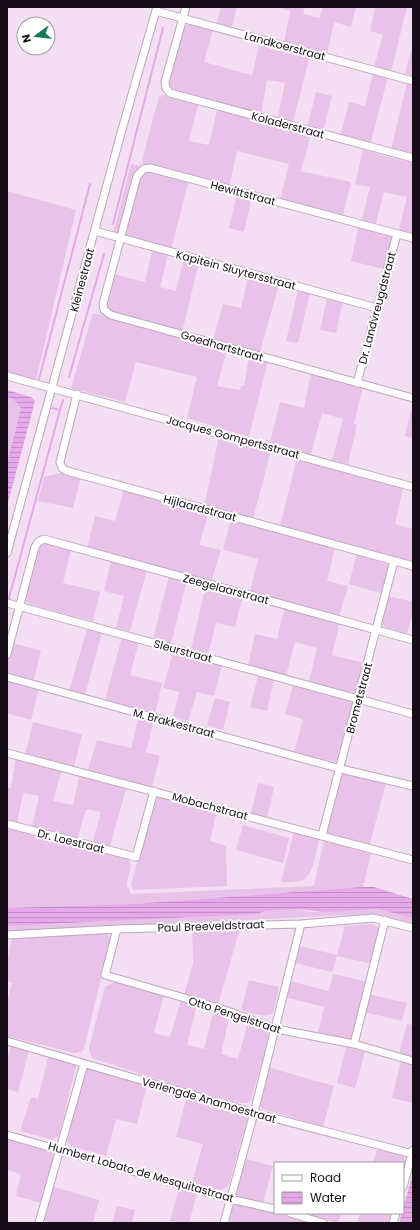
<svg xmlns="http://www.w3.org/2000/svg" width="420" height="1230" font-family="Poppins,sans-serif">
	<defs>
		<pattern id="water-rules" width="6" height="5" patternUnits="userSpaceOnUse"><rect width="6" height="5" fill="#e5a8e8"/><path d="M0 2.5h6" fill="none" stroke="#c48fc6"/></pattern>
	</defs>
	<rect width="100%" height="100%" fill="#f4def4"/>
	<path fill="#e8c2e9" d="M221,7h16l-5,20 -16,-3z
		M277,7h28l-2,7 16,4 4,-11h33l-5,20 -17,-5 -7,32 -43,-11 6,-32z
		M375,7h32l-16,65 -17,-5 9,-32 -13,-4z
		M192,24l21,6 -9,32 48,13 8,-32 50,13 -18,69 -15,-4 8,-38 -18,-3 -6,36 -85,-22 -7,-5v-7l15,-54 3,-3z
		M413,45v31l-8,-3z
		M373,73l15,4 -18,68 -30,-8 9,-35 16,4z
		M407,83l6,1v71l-22,-6z
		M316,92l16,4 -9,36 -16,-4z
		M163,95l35,10 -9,36 20,4 8,-35 94,25 -10,36 50,11 -9,37 -62,-19 9,-36 -52,-13 -8,36 -86,-23 -1,-4 17,-63z
		M363,150l50,13v74l-15,-4 9,-36 -23,-5 -9,35 -14,-4 9,-36 -15,-3z
		M131,164l58,16 -18,69 -58,-16z
		M7,191l69,19 -40,170 -29,-8z
		M237,193l15,4 -8,35 -15,-4z
		M359,225l30,8 4,5 -9,31 -33,-8z
		M152,251l16,4 -8,32 16,4 8,-33 15,5 -17,69 -70,-19 -6,-7 8,-32 31,8z
		M248,277l31,7 -19,68 -47,-12 10,-36 18,4z
		M298,290l12,3 -12,50 -12,-2z
		M327,298l16,3 -7,32 -16,-3z
		M93,313l134,37 -10,36 23,4 1,-4h3l5,-29 19,4 -19,76 -62,-19 10,-41 -61,-15 -11,40 -54,-14z
		M311,373l52,14 -9,37 3,1 -9,39 -16,-4 11,-41 -21,-6 -11,41 -41,-11 10,-41 24,6z
		M7,397l6,2 8,9 -14,55z
		M413,403v35l-8,-2z
		M219,437l52,13 -18,69 -49,-13z
		M297,458l106,30 -8,36 18,5v34l-133,-37z
		M64,472l17,5 -8,31 -35,-7 6,-24z
		M124,489l85,23 -10,33 22,5 -10,32 -124,-34 8,-32 20,5z
		M231,518l104,29 -8,34 21,5 -9,30 -89,-24 8,-33 -35,-9z
		M47,542l24,7 -8,34 37,9 -7,29 -62,-16 -6,-4 13,-53z
		M357,553l29,8 4,8 -7,25 -34,-10z
		M111,561l36,9 -17,61 -14,-3 8,-32 -20,-5z
		M169,576l18,4 -16,64 -18,-5z
		M206,586l37,10 -8,31 -19,-4 -8,31 -17,-5z
		M388,596l25,6v10l-6,22 -25,-8z
		M285,607l55,15 -8,33 32,8 -6,23 -3,5 -6,1 -40,-11 8,-33 -22,-6 -9,34 -38,-11 7,-31 22,5z
		M87,629l15,4 -17,62 -16,-4z
		M122,637l17,4 -9,34 32,8 -7,31 -50,-13z
		M13,643l28,8 -8,31 -24,-8c-6,-8 2,-22 4,-31z
		M173,652l49,13 -8,31 -17,-4 -9,29 -15,-4 6,-25 -16,-4z
		M258,676l16,3 -7,32 -17,-4z
		M7,679l32,10 -8,31 -24,-7z
		M293,685l57,15 3,3 -12,54 -5,5 -42,-10 9,-33 -18,-5z
		M215,698l15,4 -7,28 -16,-5z
		M139,716l15,4 -8,32 14,4 -8,31 -64,-17 9,-30 34,8z
		M33,722l49,12 -8,33 -49,-12z
		M16,757l46,12 -9,32 20,4 7,-32 47,13 -18,63 -17,-5 9,-32 -15,-3 -9,31 -45,-13 7,-31 -16,-3 -6,30 -10,-2v-33h4z
		M342,773l44,10 -17,64 -41,-13 -1,-5z
		M258,783l16,4 -7,31 -16,-4z
		M160,794l57,17 -7,30 16,5 1,40 -94,4 -2,-5 23,-83z
		M243,825l46,13 -6,25 -47,-13z
		M7,826l121,32c6,10 -1,16 -1,27 1,2 3,7 4,9l183,-8 10,-46 5,-1 42,15 -8,33 -230,17 -126,4z
		M294,831l25,7c-2,11 -6,40 -18,43 -6,1 -14,1 -20,1z
		M296,909l12,3 70,-3 35,9v6l-40,-10 -366,17v-5l251,-12 6,-3z
		M371,924l9,4 -7,36 -36,-8 -5,16 -37,-9 4,-17 38,9 8,-29z
		M240,928l-22,77 -34,-10 9,-32 -1,-34z
		M107,933l4,4 -27,112 -3,3 -7,1 -67,-17v-34l5,-19 -5,-2v-19l5,-24z
		M333,974l35,8 -15,55 -4,4 -31,-8 6,-26 -39,-10 4,-16 40,10z
		M249,980l30,7 -6,26c-9,6 -22,0 -32,-3z
		M116,982l48,13 -10,38 16,4 11,-37 16,4 -10,41 17,4 10,-40 16,5 -9,40 17,5 10,-37 18,6 3,9 -18,63 -4,3h-10l-63,-18 -82,-27 -3,-10 16,-61z
		M369,994l38,9 -5,18 -38,-9z
		M407,1024l6,1v33l-14,-4z
		M11,1045l18,5 -11,42 -11,-3v-28z
		M346,1047l19,5 -10,36 -18,-5z
		M49,1054l26,9 1,3 -17,70 -6,4 -33,-9 11,-34 7,2z
		M401,1061l12,3v39l-21,-5z
		M87,1066l61,16 -11,42 -21,-5 -10,37 -35,-10 -5,-7 17,-69z
		M267,1067l67,19 -11,41 -61,-18 -3,-6z
		M187,1096l58,17 3,4 -19,67c-7,12 -26,2 -37,-1l11,-39 -27,-7z
		M7,1134l49,17 -15,52 -25,-7 5,-22 -14,-4z
		M378,1146l24,7 3,7 -2,6v-3h-30z
		M243,1158l30,8 -10,37 -24,-6 -3,-2z
		M180,1185l18,5 -9,33 -19,-2z
		M51,1186l48,14 -6,23h-43l-6,-3 -1,-3z
		M232,1202l43,7v4c10,0 23,0 29,10h-78z
		M117,1206l18,4 -3,13h-20z
		M299,1213h42l-3,10z
		M360,1213h31l-2,10h-32z"/>
	<path fill="url(#water-rules)" d="M7,390l24,7 4,4 -28,105v-43l14,-55 -8,-9 -6,-2z
		M363,887h11l39,12v19l-35,-9 -53,3 -29,-3 -32,2 -6,3 -251,12v-18l126,-4z
		M413,1173v50h-14z"/>
	<g fill="none" stroke-linecap="round" stroke-linejoin="round">
		<path stroke="#e5a8e8" stroke-width="2" d="M113,224l50,-196
			M69,377l35,-123
			M39,379l51,-195
			M60,410l3,-10
			M9,598l51,-188 -8,-2"/>
		<defs>
			<path id="minor" d="M186,7l-21,75 1,6 4,5 243,65
				M156,11l257,70
				M95,231l282,77
				M413,238l-263,-70 -6,1 -7,7 -34,128 1,6 7,5 302,83
				M7,376l406,111
				M357,383l40,-149
				M77,394l-17,68 2,6 5,3 346,95
				M7,553l114,-420 36,-126
				M7,603l406,111
				M7,654l28,-107 3,-5 6,-3 369,101
				M7,677l334,92 72,17
				M7,753l406,107
				M7,824l129,33 18,-66
				M322,835l72,-274
				M117,929l-12,46 114,33 57,21 78,15 59,17
				M7,935l110,-6 184,-5 72,-6 40,10
				M7,1041l247,72 159,41
				M354,1044l31,-124
				M7,1135l223,64 45,10
				M403,1187l10,-37
				M290,1213l33,10
				M39,1223l45,-159
				M224,1223l30,-110 47,-189
				M393,1223l3,-10"/>
		</defs>
		<use href="#minor" stroke="#bca7bc" stroke-width="9"/>
		<use href="#minor" stroke="#fff" stroke-width="7"/>
	</g>
	<g text-anchor="middle" stroke-width="4" stroke-linejoin="round" paint-order="stroke">
		<g font-size="11" fill="#150e16" stroke="#fff">
			<text transform="translate(285 46) rotate(15)" y="4">Landkoerstraat</text>
			<text transform="translate(288 125) rotate(15)" y="4">Koladerstraat</text>
			<text transform="translate(243 193) rotate(15)" y="4">Hewittstraat</text>
			<text transform="translate(236 270) rotate(15)" y="4">Kapitein Sluytersstraat</text>
			<text transform="translate(82 280) rotate(-75)" y="4">Kleinestraat</text>
			<text transform="translate(377 308) rotate(-75)" y="4">Dr. Landvreugdstraat</text>
			<text transform="translate(222 346) rotate(16)" y="4">Goedhartstraat</text>
			<text transform="translate(233 437) rotate(15)" y="4">Jacques Gompertsstraat</text>
			<text transform="translate(200 508) rotate(15)" y="4">Hijlaardstraat</text>
			<text transform="translate(226 589) rotate(15)" y="4">Zeegelaarstraat</text>
			<text transform="translate(183 651) rotate(15)" y="4">Sleurstraat</text>
			<text transform="translate(359 698) rotate(-75)" y="4">Brometstraat</text>
			<text transform="translate(174 723) rotate(15)" y="4">M. Brakkestraat</text>
			<text transform="translate(210 806) rotate(15)" y="4">Mobachstraat</text>
			<text transform="translate(71 841) rotate(14)" y="4">Dr. Loestraat</text>
			<text transform="translate(211 926) rotate(-2)" y="4">Paul Breeveldstraat</text>
			<text transform="translate(235 1015) rotate(18)" y="4">Otto Pengelstraat</text>
			<text transform="translate(209 1100) rotate(16)" y="4">Verlengde Anamoestraat</text>
			<text transform="translate(141 1172) rotate(16)" y="4">Humbert Lobato de Mesquitastraat</text>
		</g>
	</g>
	<rect width="420" height="1230" fill="none" stroke="#150e16" stroke-width="16"/>
	<rect x="274" y="1162" width="130" height="52" fill="#ffffff" stroke="#a19fa2"/>
	<rect x="282" y="1175" width="20" height="6" fill="#ffffff" stroke="#a19fa2"/>
	<text x="310" y="1182" font-size="12" fill="#150e16">Road</text>
	<rect x="282" y="1192" width="20" height="12" fill="url(#water-rules)" stroke="#a19fa2"/>
	<text x="310" y="1202" font-size="12" fill="#150e16">Water</text>
	<g transform="translate(36 36) rotate(255)"><circle r="19" fill="#ffffff" stroke="#a19fa2"/>
	<path d="M0-3L7 15L0 10L-7 15Z" fill="#0f7b55"/>
	<text y="-6" font-size="11" font-weight="bold" text-anchor="middle" fill="#150e16">N</text>
	</g>
</svg>
